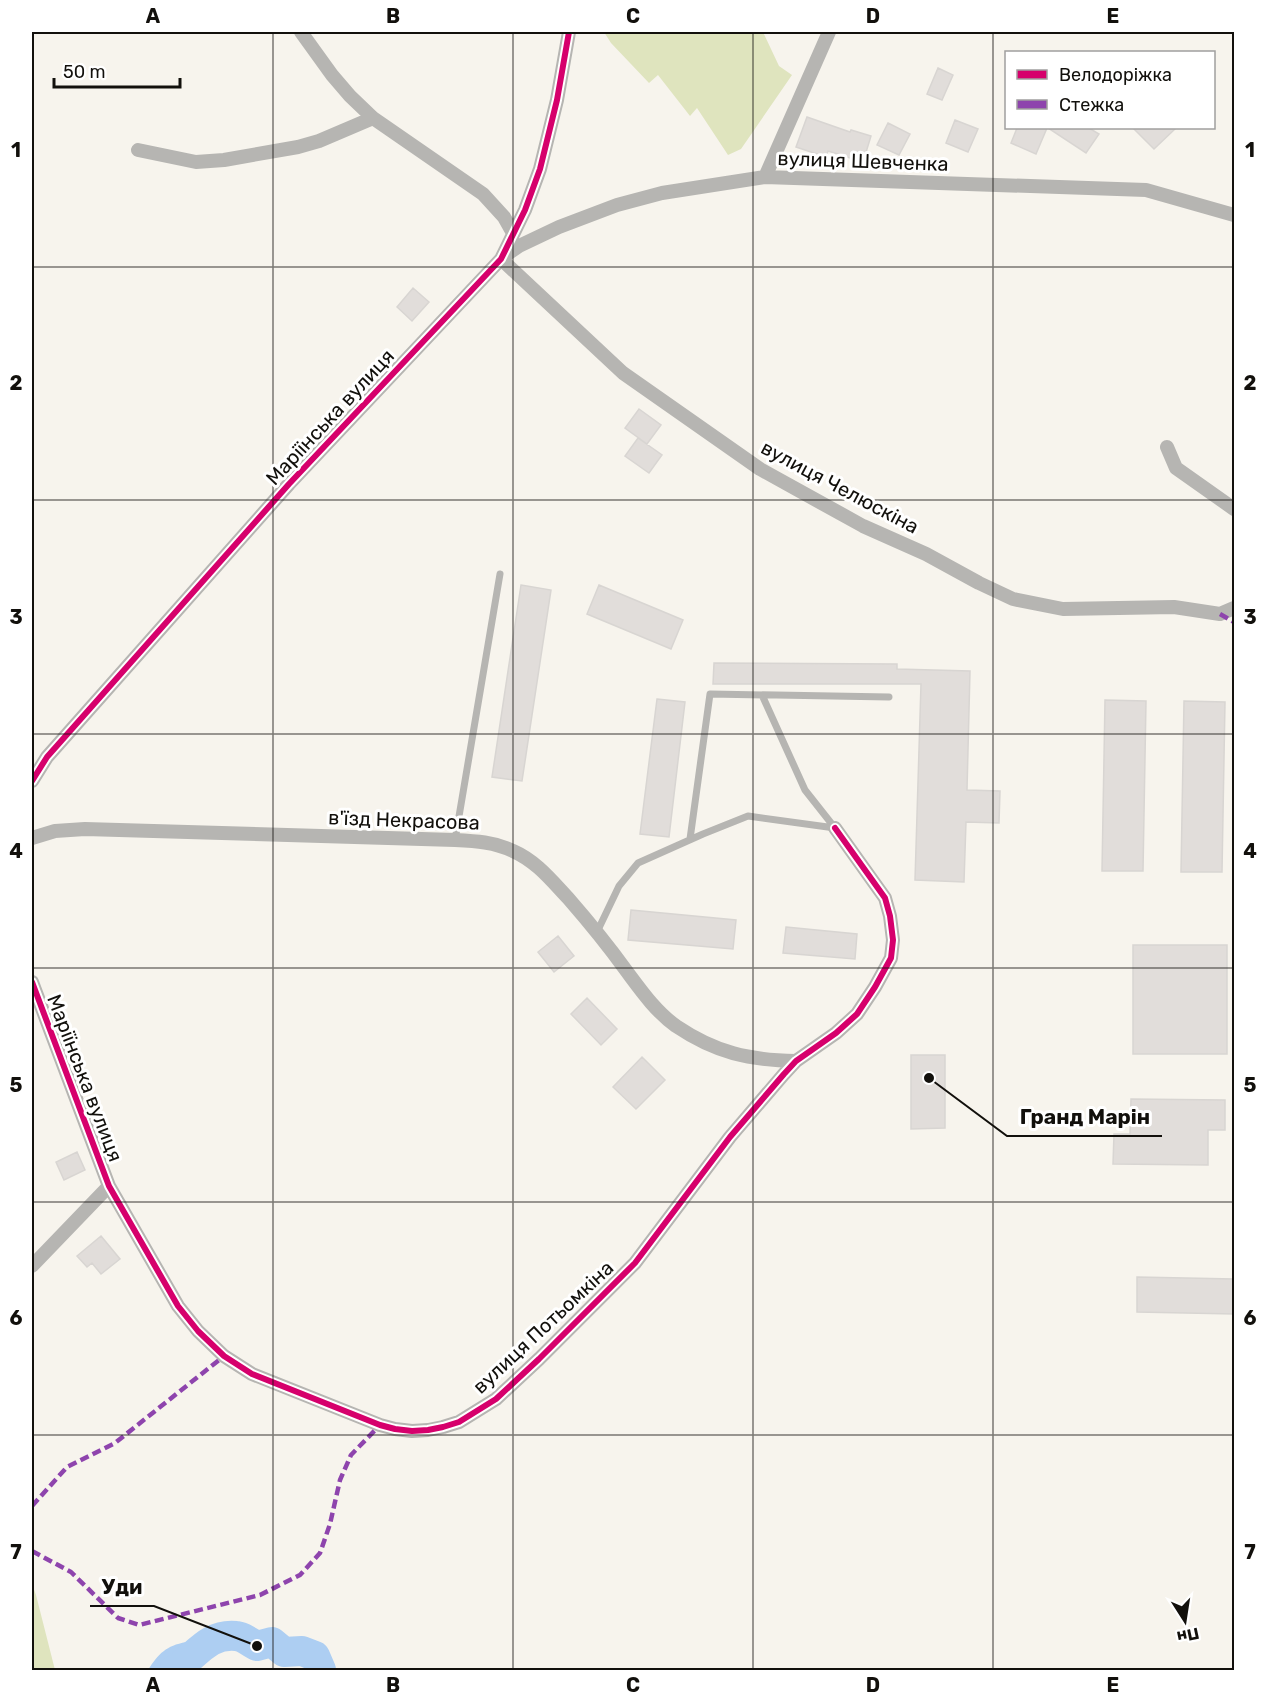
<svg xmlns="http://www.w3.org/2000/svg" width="1266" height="1702" font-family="Rubik,sans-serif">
	<rect width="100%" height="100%" fill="#f7f4ed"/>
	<path fill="#dfe4be" d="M604,32h159l16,34 13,9 -51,74 -13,6 -31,-47 -7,8 -32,-41 -9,8 -38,-40z
		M32,1584l4,11 19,75h-23z"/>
	<path fill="#adcef2" d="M186,1642l8,3 2,7 6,7 -6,11h-48c11,-17 18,-24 38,-28z"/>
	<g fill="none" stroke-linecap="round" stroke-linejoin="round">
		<path stroke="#adcef2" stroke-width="30" d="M174,1670c21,-12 33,-37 62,-34 6,0 15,7 21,10l15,-4 12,10 18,-1 13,5 6,14"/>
	</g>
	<path fill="#e1ddda" stroke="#d8d5d2" stroke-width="1.5" d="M938,68l15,7 -11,25 -15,-6z
		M807,117l43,15 1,-2 20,6 -8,26 -35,-11 -2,6 -30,-10z
		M955,120l23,9 -10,23 -22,-9z
		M888,123l22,11 -11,21 -22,-10z
		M1017,128h30l-11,26 -25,-11z
		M1048,128h41l10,6 -13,19z
		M1133,128h43l-22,21z
		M413,288l16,14 -17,19 -15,-14z
		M639,409l22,16 -14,19 -22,-16z
		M638,438l24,17 -13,18 -24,-17z
		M521,585l30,5 -29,191 -30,-4z
		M599,585l84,35 -12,29 -84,-35z
		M714,663l183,1v5l73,2 -3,119 33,1 -1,32 -33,-1 -2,60 -49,-2 6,-196h-208z
		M657,699l28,3 -16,135 -29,-3z
		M1105,700l41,1 -3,170h-41z
		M1184,701l41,1 -3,170h-41z
		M631,910l105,10 -3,29 -105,-9z
		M786,927l71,7 -2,25 -72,-6z
		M558,936l16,20 -20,16 -16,-20z
		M1133,945h94v109h-94z
		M587,998l30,31 -16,16 -30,-31z
		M911,1055h34v73l-34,1z
		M642,1057l23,23 -29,29 -23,-22z
		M1131,1099l94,1v30h-17v35l-95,-1 1,-30h16z
		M77,1152l8,18 -21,10 -8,-18z
		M101,1236l19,23 -19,15 -9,-11 -5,4 -10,-11z
		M1137,1277l97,2v35l-97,-2z"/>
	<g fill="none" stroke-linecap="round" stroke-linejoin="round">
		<path stroke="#b6b5b2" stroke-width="7" d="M762,695l43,95 30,38
			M690,839l20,-145 179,3
			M455,840l45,-266
			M597,932l22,-46 19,-23 65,-29 45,-18 87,12"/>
		<path stroke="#b6b5b2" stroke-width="14" d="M301,32l31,43 18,21 23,22 110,76 21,23 9,16
			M138,150l58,12 28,-2 74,-13 21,-6 54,-23
			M765,177l64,-145
			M503,257l16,-11 40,-19 58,-22 45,-12 103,-16 381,13 88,25
			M501,259l122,114 137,96 103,57 63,28 53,29 34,16 50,10 111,-2 46,7 14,-6
			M1167,447l9,21 58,41
			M32,781l15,-24 242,-273 212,-225 24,-49 15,-41 17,-69 12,-68
			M32,838l23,-7 30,-2 370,11c20,1 40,2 58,11 23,10 38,29 55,47 20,23 39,46 57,71 15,20 30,42 51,57 40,27 73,34 120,35
			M32,982l77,204 69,120 20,25 26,25 28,18 128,51 15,4 17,2 16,-1 15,-3 16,-5 37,-23 43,-40 96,-96 95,-126 54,-63 12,-13 40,-28 21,-19 18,-27 16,-29 2,-18 -3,-24 -5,-18 -50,-70
			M32,1266l77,-80"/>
		<path stroke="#8e44ad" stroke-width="4.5" stroke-dasharray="9 4.5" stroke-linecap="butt" d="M1220,614l14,8
			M32,1506l35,-39 48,-24 109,-87
			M32,1551l39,21 47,46 21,7 121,-30 40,-20 20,-22 10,-29 10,-44 11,-25 29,-30"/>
		<defs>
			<path id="cycleway" d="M32,781l15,-24 242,-273 212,-225 24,-49 15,-41 17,-69 12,-68
				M32,982l77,204 69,120 20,25 26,25 28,18 128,51 15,4 17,2 16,-1 15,-3 16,-5 37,-23 43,-40 96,-96 95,-126 54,-63 12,-13 40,-28 21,-19 18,-27 16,-29 2,-18 -3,-24 -5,-18 -50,-70"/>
		</defs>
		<use href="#cycleway" stroke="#fff" stroke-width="10"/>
		<use href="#cycleway" stroke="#d6006c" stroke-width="6"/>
	</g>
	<path fill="none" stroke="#12100c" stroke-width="1.5" stroke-opacity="0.55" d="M273,32v1638M513,32v1638M753,32v1638M993,32v1638M32,267h1202M32,500h1202M32,734h1202M32,968h1202M32,1202h1202M32,1435h1202"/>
	<g text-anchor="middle" stroke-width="6" stroke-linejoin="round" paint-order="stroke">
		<g font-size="20" fill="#12100c" stroke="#fff">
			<text transform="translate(863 161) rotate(2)" y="7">вулиця Шевченка</text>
			<text transform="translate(330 417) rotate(-47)" y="7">Маріїнська вулиця</text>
			<text transform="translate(840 487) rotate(28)" y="7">вулиця Челюскіна</text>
			<text transform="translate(404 820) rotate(2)" y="7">в'їзд Некрасова</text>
			<text transform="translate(85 1078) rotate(69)" y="7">Маріїнська вулиця</text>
			<text transform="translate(543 1327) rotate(-43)" y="7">вулиця Потьомкіна</text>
		</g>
	</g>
	<path fill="none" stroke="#12100c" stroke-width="2" d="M929 1078L1007 1136H1162M257 1646L154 1606H90"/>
	<g fill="#12100c" stroke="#fff" stroke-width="2">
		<circle cx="929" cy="1078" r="6"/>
		<circle cx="257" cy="1646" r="6"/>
	</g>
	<g font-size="21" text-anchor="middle" font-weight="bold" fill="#12100c" stroke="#fff" stroke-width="6" stroke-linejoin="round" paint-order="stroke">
		<text x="1085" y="1124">Гранд Марін</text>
		<text x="122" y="1594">Уди</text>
	</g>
	<rect width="1266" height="1702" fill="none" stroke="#ffffff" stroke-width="66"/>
	<rect x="1005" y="51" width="210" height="78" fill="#ffffff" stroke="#a09f9e" stroke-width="1.5"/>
	<rect x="1017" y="70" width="30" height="9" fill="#d6006c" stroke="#a09f9e" stroke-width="1.5"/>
	<text x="1059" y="81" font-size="18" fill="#12100c">Велодоріжка</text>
	<rect x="1017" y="100" width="30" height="9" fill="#8e44ad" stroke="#a09f9e" stroke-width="1.5"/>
	<text x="1059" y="111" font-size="18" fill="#12100c">Стежка</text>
	<g transform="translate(1185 1621) rotate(168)" stroke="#ffffff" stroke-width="4.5" paint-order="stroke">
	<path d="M0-4.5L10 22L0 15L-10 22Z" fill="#12100c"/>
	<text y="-9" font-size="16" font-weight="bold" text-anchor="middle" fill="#12100c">Пн</text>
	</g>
	<path d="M54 78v9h126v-9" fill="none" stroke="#12100c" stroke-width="3"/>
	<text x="63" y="78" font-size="18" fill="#12100c" stroke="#ffffff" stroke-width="4.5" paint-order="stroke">50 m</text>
	<rect x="33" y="33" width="1200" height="1636" fill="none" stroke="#12100c" stroke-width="2"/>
	<g font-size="20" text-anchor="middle" font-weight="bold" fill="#12100c">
		<text x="153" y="23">A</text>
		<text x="393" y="23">B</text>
		<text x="633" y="23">C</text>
		<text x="873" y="23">D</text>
		<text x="1113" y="23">E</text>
		<text x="16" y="157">1</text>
		<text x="1250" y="157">1</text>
		<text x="16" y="390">2</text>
		<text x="1250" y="390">2</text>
		<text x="16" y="624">3</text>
		<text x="1250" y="624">3</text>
		<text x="16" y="858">4</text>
		<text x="1250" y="858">4</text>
		<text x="16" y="1092">5</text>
		<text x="1250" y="1092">5</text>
		<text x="16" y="1325">6</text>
		<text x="1250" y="1325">6</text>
		<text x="16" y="1559">7</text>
		<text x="1250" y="1559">7</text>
		<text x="153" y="1692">A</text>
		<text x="393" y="1692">B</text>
		<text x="633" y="1692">C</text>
		<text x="873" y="1692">D</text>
		<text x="1113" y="1692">E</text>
	</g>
</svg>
